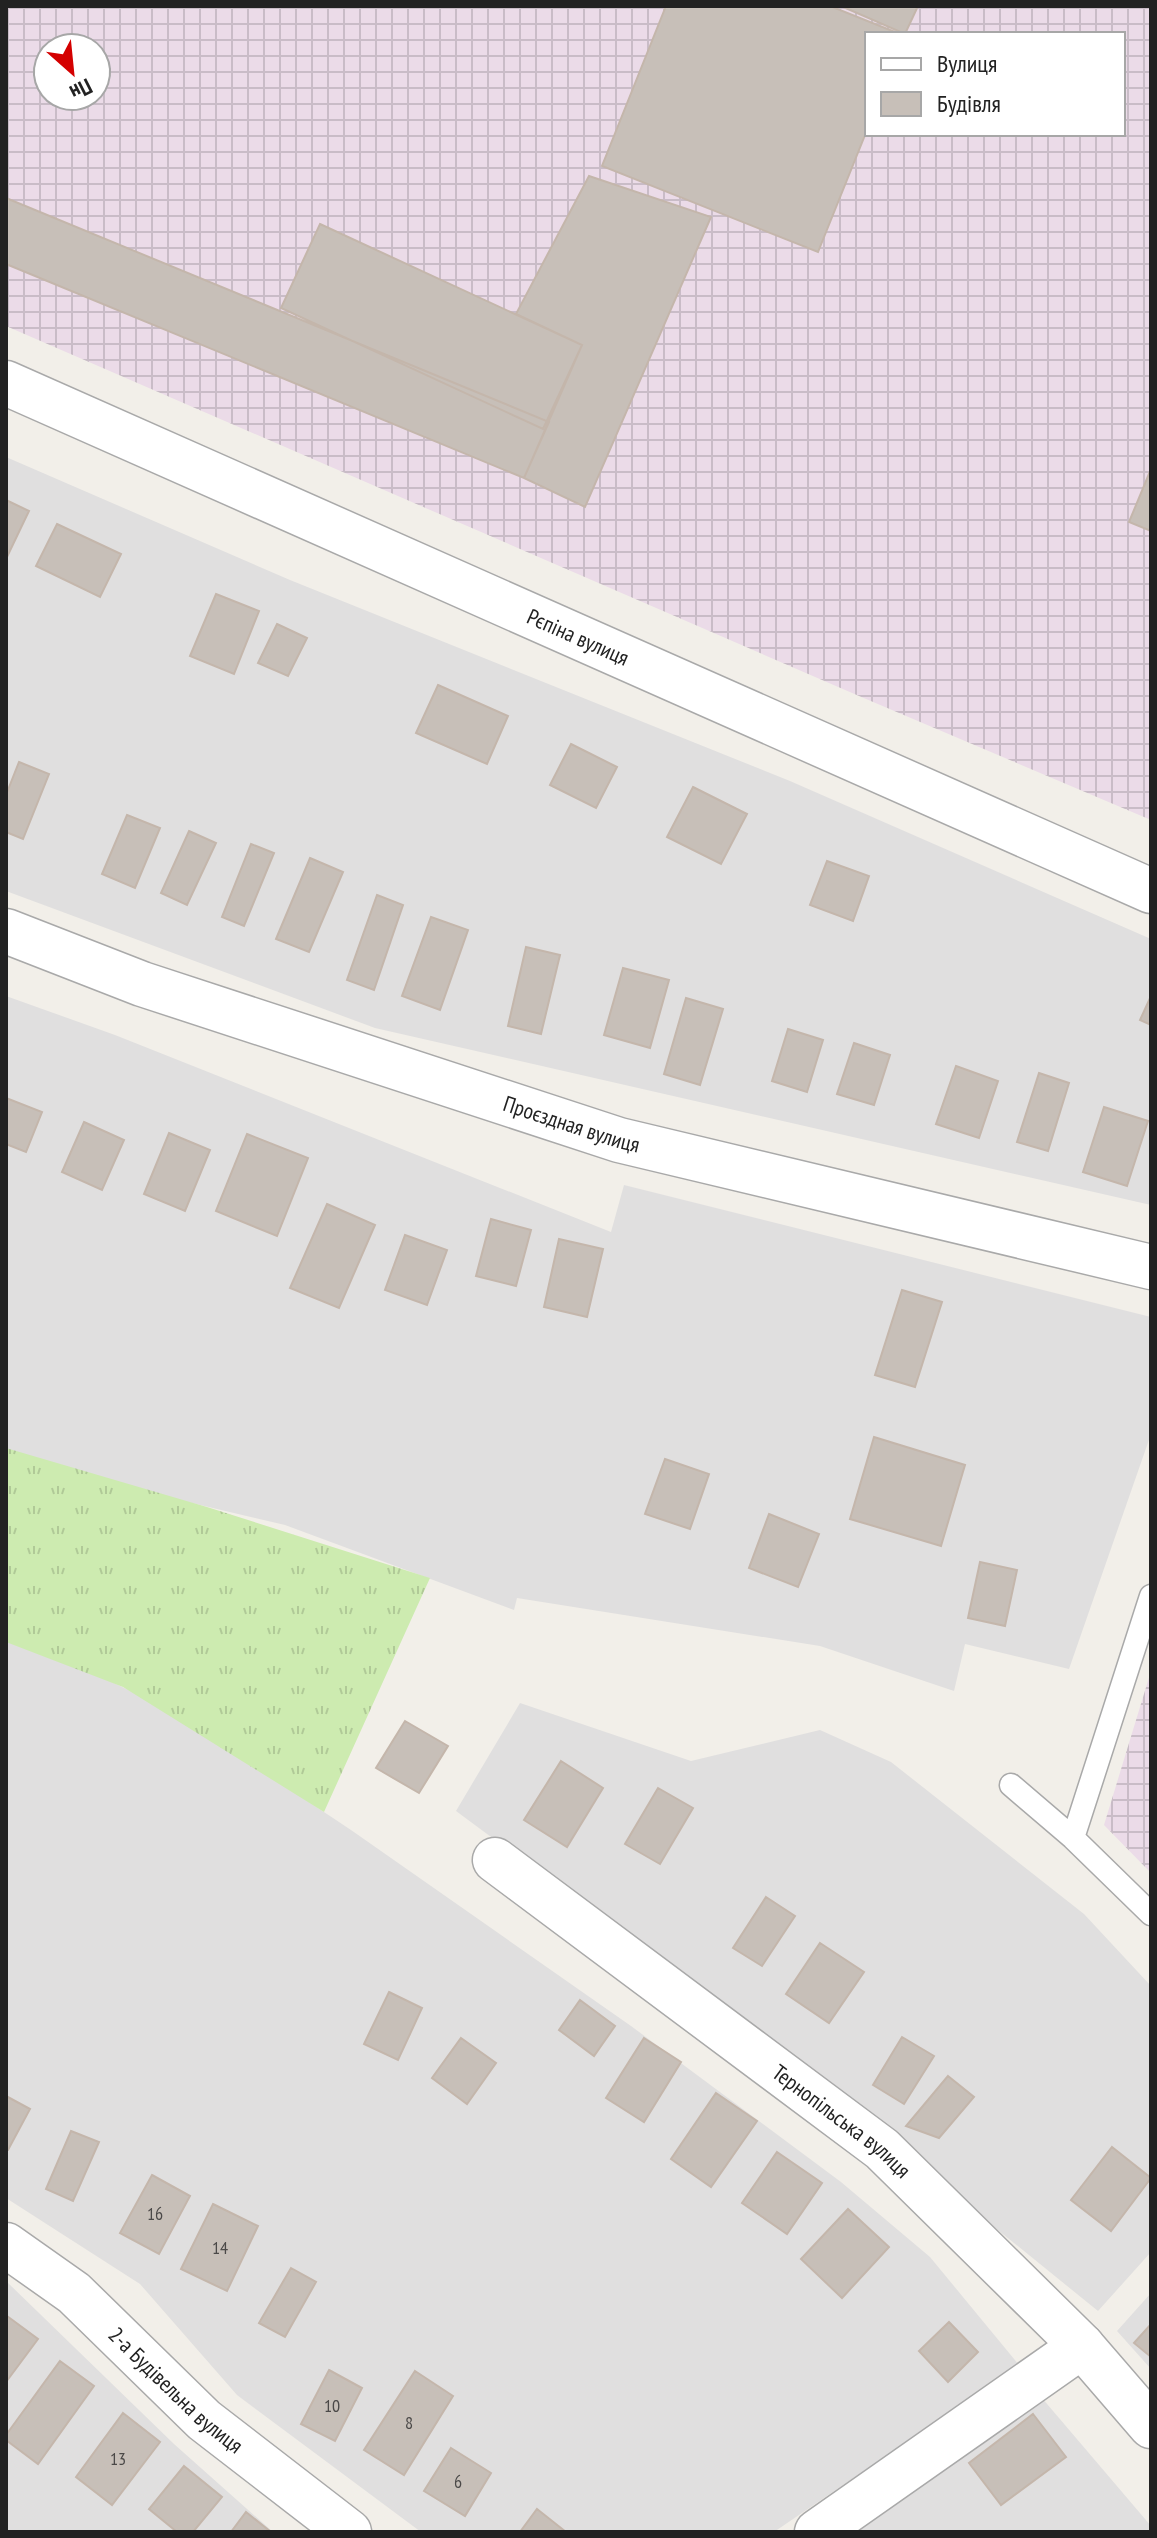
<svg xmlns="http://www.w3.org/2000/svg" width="1157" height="2538" font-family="'PT Sans Narrow',sans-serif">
	<defs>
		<pattern id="industrial-grid" width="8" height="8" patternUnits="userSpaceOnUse" patternTransform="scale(2)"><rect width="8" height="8" fill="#ebdbe8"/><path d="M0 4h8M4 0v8" fill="none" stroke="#c9bcc7"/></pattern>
		<pattern id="grass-tufts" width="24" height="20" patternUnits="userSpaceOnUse" patternTransform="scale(2)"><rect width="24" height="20" fill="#cdebb0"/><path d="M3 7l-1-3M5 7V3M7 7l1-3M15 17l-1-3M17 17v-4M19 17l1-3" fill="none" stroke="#b0c997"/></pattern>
	</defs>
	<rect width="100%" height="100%" fill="#f2efe9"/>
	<path fill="#e0dfdf" d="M6,457l284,123 500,201 361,158v266l-776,-177 -369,-137z
		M6,996l109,39 496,197 13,-47 527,132v117l-82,235 -104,-25 -11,47 -134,-45 -303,-48 -3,12 -229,-85 -110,-26 -169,-46z
		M6,1631l166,80 179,119 280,196 210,156 89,75 89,108 -245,167h-353l-184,-137 -97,-111 -134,-86z
		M520,1703l171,58 129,-31 71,32 193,152 67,72v266l-53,59 -358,-290 -284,-210z
		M6,2281l168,163 99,88h-267z
		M1151,2293v76l-34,-38z
		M1036,2391l115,135v6h-304z"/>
	<path fill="url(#industrial-grid)" fill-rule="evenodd" d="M6,6h1145v814l-292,-124 -853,-370zM867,34h256v100h-256zM48,48h48v48h-48z
		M1151,1671v202l-47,-48z"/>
	<path fill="url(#grass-tufts)" d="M6,1448l201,59 223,71 -106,234 -201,-125 -117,-45z"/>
	<path fill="#c7bfb8" stroke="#c4b6ab" stroke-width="2" d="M666,6h164l70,28h-33v96l-49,122 -216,-86z
		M841,6h77l-13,28z
		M589,176l122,41 -126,290 -61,-29 58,-133 -66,-31z
		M6,198l543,224 -25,56 -518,-214z
		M320,224l262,121 -39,84 -262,-121z
		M1151,469v62l-22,-9z
		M6,500l23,11 -23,48z
		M57,524l64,30 -21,43 -64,-31z
		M216,594l43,17 -25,63 -44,-18z
		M277,624l30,14 -19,38 -30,-13z
		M438,685l70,31 -21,48 -71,-31z
		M571,744l46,23 -21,41 -46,-23z
		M19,762l30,12 -26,65 -17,-7v-37z
		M693,787l54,27 -26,50 -54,-27z
		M127,815l33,13 -25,60 -33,-14z
		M189,831l27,12 -29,62 -26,-12z
		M251,844l23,9 -30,73 -22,-9z
		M310,858l33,14 -34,80 -33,-13z
		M827,861l42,15 -16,45 -43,-16z
		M377,895l26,10 -29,85 -27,-10z
		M431,917l37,13 -28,80 -38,-14z
		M526,947l34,8 -19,79 -33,-8z
		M623,968l46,12 -19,68 -46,-13z
		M1151,996v29l-11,-5z
		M686,998l37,11 -23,76 -36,-11z
		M788,1029l35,11 -16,52 -35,-11z
		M854,1043l36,12 -16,50 -37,-11z
		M956,1066l42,15 -19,57 -43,-14z
		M1039,1073l30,10 -21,68 -31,-9z
		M6,1098l36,14 -16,40 -20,-8z
		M1104,1107l44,14 -21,65 -44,-14z
		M84,1122l40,18 -22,50 -40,-18z
		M169,1133l41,17 -25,61 -41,-17z
		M247,1134l61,24 -31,78 -61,-25z
		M327,1204l48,21 -36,83 -49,-20z
		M491,1219l40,11 -15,56 -40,-10z
		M405,1235l42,15 -20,55 -42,-15z
		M559,1239l44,10 -16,68 -43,-10z
		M902,1290l40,12 -27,85 -40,-12z
		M874,1437l91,28 -24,81 -91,-27z
		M665,1459l44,15 -19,55 -45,-15z
		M769,1514l50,20 -21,53 -49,-19z
		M980,1562l37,8 -12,56 -37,-8z
		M405,1721l43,25 -29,47 -43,-25z
		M561,1761l42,27 -36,59 -43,-27z
		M658,1788l35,20 -33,56 -35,-20z
		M766,1897l29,19 -33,50 -29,-18z
		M820,1943l44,29 -35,51 -43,-29z
		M389,1992l33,16 -24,52 -34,-16z
		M580,2000l35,26 -21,30 -35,-26z
		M902,2037l32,19 -30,48 -31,-19z
		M461,2038l35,25 -29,41 -35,-26z
		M644,2038l37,24 -37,60 -38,-24z
		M948,2076l26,21 -35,41 -33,-12z
		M716,2093l41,28 -46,66 -40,-28z
		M6,2096l24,13 -22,41h-2z
		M71,2131l28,11 -26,59 -27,-12z
		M1112,2147l39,31 -40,53 -40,-31z
		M777,2152l45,31 -35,51 -45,-31z
		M152,2175l38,21 -31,58 -39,-21z
		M213,2204l45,22 -31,65 -46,-22z
		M848,2209l41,38 -47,51 -41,-39z
		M291,2268l25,14 -31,55 -26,-14z
		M7,2316l31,23 -32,43v-64z
		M949,2322l29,30 -30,30 -29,-31z
		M1151,2324v33l-17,-14z
		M60,2361l34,25 -56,78 -32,-24v-5z
		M329,2370l33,18 -27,53 -34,-17z
		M415,2371l38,25 -49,79 -40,-25z
		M123,2413l37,29 -48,63 -36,-28z
		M1033,2414l33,43 -65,48 -32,-42z
		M451,2448l40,25 -26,43 -41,-25z
		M184,2466l38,31 -29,35h-16l-28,-23z
		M537,2509l29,23h-46z
		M246,2512l25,20h-40z"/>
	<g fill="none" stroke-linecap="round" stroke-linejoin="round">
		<defs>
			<path id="lane" d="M1011,1785l62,53 78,76
				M1073,1838l78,-242"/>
			<g id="street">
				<path id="s1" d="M6,383l1145,508"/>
				<path id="s2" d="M6,931l136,53 477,156 532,127"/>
				<path id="s3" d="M495,1860l387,289 200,197 69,80"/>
				<path id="s4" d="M6,2245l68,48 130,127 145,112"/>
				<path d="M817,2532l265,-186"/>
			</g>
		</defs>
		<use href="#lane" stroke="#a9a9a9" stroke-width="25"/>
		<use href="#street" stroke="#a9a9a9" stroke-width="47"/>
		<use href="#lane" stroke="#fff" stroke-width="22"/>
		<use href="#street" stroke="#fff" stroke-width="44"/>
	</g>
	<g text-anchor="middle" stroke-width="8" stroke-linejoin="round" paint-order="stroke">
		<g font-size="18" fill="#4b4948">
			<text x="155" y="2220">16</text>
			<text x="220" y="2254">14</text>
			<text x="332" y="2412">10</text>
			<text x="409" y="2429">8</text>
			<text x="118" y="2465">13</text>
			<text x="458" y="2488">6</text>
		</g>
		<g font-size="22" fill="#222" stroke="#fff">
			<text dy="8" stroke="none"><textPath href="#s1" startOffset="626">Рєпіна вулиця</textPath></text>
			<text dy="8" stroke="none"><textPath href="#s2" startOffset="598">Проєздная вулиця</textPath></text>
			<text dy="8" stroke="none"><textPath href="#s3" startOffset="434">Тернопільська вулиця</textPath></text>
			<text dy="8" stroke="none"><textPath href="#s4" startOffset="224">2-а Будівельна вулиця</textPath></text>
		</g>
	</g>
	<rect width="1157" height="2538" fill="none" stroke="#222222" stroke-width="16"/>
	<rect x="865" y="32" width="260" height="104" fill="#ffffff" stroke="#a7a7a7" stroke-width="2"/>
	<rect x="881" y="58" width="40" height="12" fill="#ffffff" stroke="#a7a7a7" stroke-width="2"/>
	<text x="937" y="72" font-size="24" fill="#222222">Вулиця</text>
	<rect x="881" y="92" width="40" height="24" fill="#c7bfb8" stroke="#a7a7a7" stroke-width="2"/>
	<text x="937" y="112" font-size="24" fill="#222222">Будівля</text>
	<g transform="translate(72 72) rotate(153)"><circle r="38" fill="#ffffff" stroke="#a7a7a7" stroke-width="2"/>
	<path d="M0-6L14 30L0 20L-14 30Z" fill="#d40000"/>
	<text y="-12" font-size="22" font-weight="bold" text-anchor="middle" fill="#222222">Пн</text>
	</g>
</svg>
